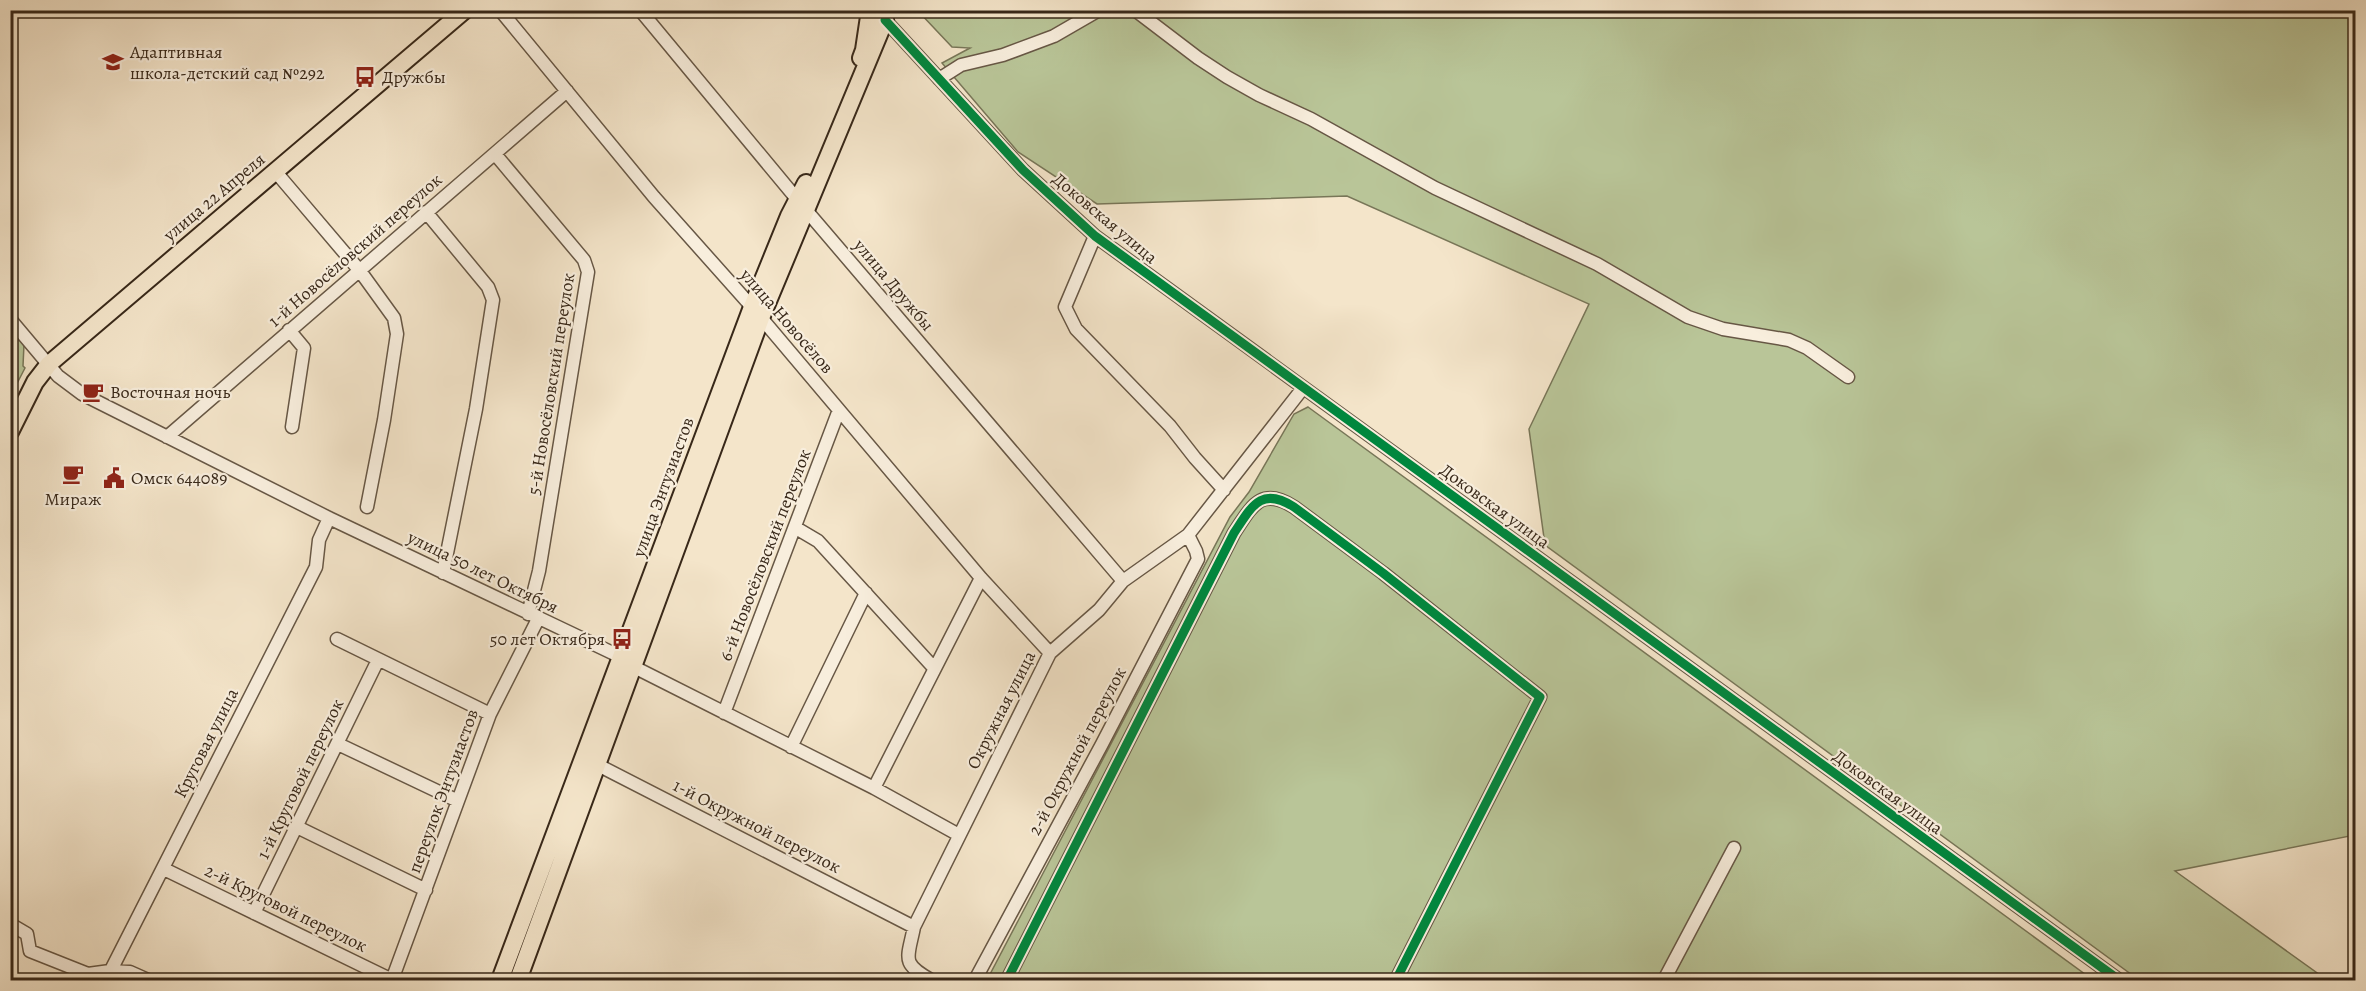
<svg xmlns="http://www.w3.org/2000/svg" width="2366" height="991" font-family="Alegreya,serif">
	<rect width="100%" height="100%" fill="#f4e5ca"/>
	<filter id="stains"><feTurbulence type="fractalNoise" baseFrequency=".00333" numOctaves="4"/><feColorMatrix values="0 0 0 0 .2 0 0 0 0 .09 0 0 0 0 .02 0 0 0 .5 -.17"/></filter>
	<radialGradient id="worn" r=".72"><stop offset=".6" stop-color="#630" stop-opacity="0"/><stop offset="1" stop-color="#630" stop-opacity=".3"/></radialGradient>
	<path fill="#b9c598" stroke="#787658" stroke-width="1.5" d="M918,11h1437v824l-180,36 152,109h-188l-594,-435 -16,-116 60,-125 -242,-108 -250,8 -79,-52 -76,-89 28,-15 -18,-1z
		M11,328l13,16 -1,22 2,2 -15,29z
		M1308,407l785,573h-1106l243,-463 19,-25 45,-78z"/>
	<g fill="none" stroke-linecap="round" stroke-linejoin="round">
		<defs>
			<path id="minor" d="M500,10l154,187 98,110 229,271 69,75
				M640,10l166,200 317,371
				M1135,10l63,48 29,19 32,18 52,24 124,69 162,76 91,53 35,12 66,11 18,8 41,29
				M885,20l138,150 72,66 1024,744
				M939,79l22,-14 42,-10 51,-19 45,-26
				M495,154l89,106 4,12 -49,299 -11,43
				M275,171l85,100 34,47 3,16 -13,86 -17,87
				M426,212l62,75 5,13 -17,109 -33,164
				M1095,236l-30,71 11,22 94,97 25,32 29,32
				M10,319l48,57 24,18 247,124 292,139 11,9 242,122 85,47
				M289,330l15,18 -12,79
				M167,437l400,-346
				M796,528l22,13 116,127
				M337,639l153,75
				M724,713l115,-303
				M338,744l120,57
				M791,747l75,-154
				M590,761l324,166
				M874,788l107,-210
				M297,827l129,63
				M164,869l228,111
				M254,913l124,-253
				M10,924l17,10 3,17 58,23 22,-3 20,1 18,8
				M106,980l210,-413 3,-27 10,-22
				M392,980l98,-266 48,-95
				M931,980c-31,-17 -23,-22 -17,-53l136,-274 49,-43 24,-29 65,-46 115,-147
				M975,980l127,-236 96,-185 -2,-8 -8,-16
				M1007,980l227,-447c18,-27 27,-47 60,-26l89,66 157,124 -144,283
				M1664,980l70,-132"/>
			<path id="major" d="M861,58l3,-8 6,-40
				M10,432l25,-50 14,-18 416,-354
				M500,980l252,-673 37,-91 17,-33
				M518,980l243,-662 124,-298 -8,-10"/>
		</defs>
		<use href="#minor" stroke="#675745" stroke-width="15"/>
		<use href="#major" stroke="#382819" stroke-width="20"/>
		<use href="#minor" stroke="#f8eedd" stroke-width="12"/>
		<use href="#major" stroke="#f4e5ca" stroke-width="16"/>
		<defs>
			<path id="cycleway" d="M885,20l138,150 72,66 1024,744
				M1007,980l227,-447c18,-27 27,-47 60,-26l89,66 157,124 -144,283"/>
		</defs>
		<use href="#cycleway" stroke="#f8eedd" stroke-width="13"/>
		<use href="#cycleway" stroke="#00873e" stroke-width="9"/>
	</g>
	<defs>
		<symbol id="school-bare" viewBox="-9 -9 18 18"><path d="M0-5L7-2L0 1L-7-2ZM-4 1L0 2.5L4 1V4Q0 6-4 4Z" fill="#8f2418" stroke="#f8eedd" stroke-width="2.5" paint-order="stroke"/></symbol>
		<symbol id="bus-bare" viewBox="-9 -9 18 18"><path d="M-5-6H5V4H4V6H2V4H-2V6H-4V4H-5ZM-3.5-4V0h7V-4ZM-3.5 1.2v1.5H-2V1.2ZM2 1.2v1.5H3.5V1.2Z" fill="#8f2418" stroke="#f8eedd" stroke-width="2.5" paint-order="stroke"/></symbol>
		<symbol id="cafe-bare" viewBox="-9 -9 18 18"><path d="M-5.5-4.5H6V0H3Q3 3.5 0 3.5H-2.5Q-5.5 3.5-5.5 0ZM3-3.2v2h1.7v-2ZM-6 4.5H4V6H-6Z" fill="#8f2418" stroke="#f8eedd" stroke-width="2.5" paint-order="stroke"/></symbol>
		<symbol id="civic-bare" viewBox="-9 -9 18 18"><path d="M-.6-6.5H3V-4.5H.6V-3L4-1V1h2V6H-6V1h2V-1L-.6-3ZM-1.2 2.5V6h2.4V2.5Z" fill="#8f2418" stroke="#f8eedd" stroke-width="2.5" paint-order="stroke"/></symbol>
	</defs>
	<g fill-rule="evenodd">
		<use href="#school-bare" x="98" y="47" width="30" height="30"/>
		<use href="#bus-bare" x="350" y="62" width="30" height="30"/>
		<use href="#cafe-bare" x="78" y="377" width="30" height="30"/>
		<use href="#cafe-bare" x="58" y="459" width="30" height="30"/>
		<use href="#civic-bare" x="99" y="463" width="30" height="30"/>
		<use href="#bus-bare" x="607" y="624" width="30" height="30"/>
	</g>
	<g text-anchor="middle" stroke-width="4.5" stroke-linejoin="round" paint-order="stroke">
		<g font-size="18" fill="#382819" stroke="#f8eedd" text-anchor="start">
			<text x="130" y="58">Адаптивная<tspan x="130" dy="21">школа-детский сад №292</tspan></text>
			<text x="382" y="83">Дружбы</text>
			<text x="110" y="398">Восточная ночь</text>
			<text x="131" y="484">Омск 644089</text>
			<text x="73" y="505" text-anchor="middle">Мираж</text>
			<text x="605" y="645" text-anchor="end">50 лет Октября</text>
		</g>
		<g font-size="18" fill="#382819" stroke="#f8eedd">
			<text transform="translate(214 197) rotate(-40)" y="6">улица 22 Апреля</text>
			<text transform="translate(1105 218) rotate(40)" y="6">Доковская улица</text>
			<text transform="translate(355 250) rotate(-41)" y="6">1-й Новосёловский переулок</text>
			<text transform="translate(894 285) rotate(50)" y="6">улица Дружбы</text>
			<text transform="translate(787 321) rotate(49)" y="6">улица Новосёлов</text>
			<text transform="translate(551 384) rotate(-81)" y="6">5-й Новосёловский переулок</text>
			<text transform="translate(663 487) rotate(-70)" y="6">улица Энтузиастов</text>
			<text transform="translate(1495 506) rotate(36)" y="6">Доковская улица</text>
			<text transform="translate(765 555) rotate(-69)" y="6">6-й Новосёловский переулок</text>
			<text transform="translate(483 572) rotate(26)" y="6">улица 50 лет Октября</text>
			<text transform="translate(1001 710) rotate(-63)" y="6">Окружная улица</text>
			<text transform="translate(206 743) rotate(-63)" y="6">Круговая улица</text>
			<text transform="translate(1077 751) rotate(-62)" y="6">2-й Окружной переулок</text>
			<text transform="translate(300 779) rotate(-64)" y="6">1-й Круговой переулок</text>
			<text transform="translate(443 791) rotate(-70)" y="6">переулок Энтузиастов</text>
			<text transform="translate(1888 792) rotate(36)" y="6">Доковская улица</text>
			<text transform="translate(757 826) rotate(27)" y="6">1-й Окружной переулок</text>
			<text transform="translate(286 908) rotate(26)" y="6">2-й Круговой переулок</text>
		</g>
	</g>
	<rect width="2366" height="991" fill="none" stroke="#f4e5ca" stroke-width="36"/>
	<rect x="12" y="12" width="2342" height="967" fill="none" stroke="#382819" stroke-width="3"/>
	<rect x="18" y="18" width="2330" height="955" fill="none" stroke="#382819" stroke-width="1.5"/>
	<rect width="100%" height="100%" filter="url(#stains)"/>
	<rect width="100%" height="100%" fill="url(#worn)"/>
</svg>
